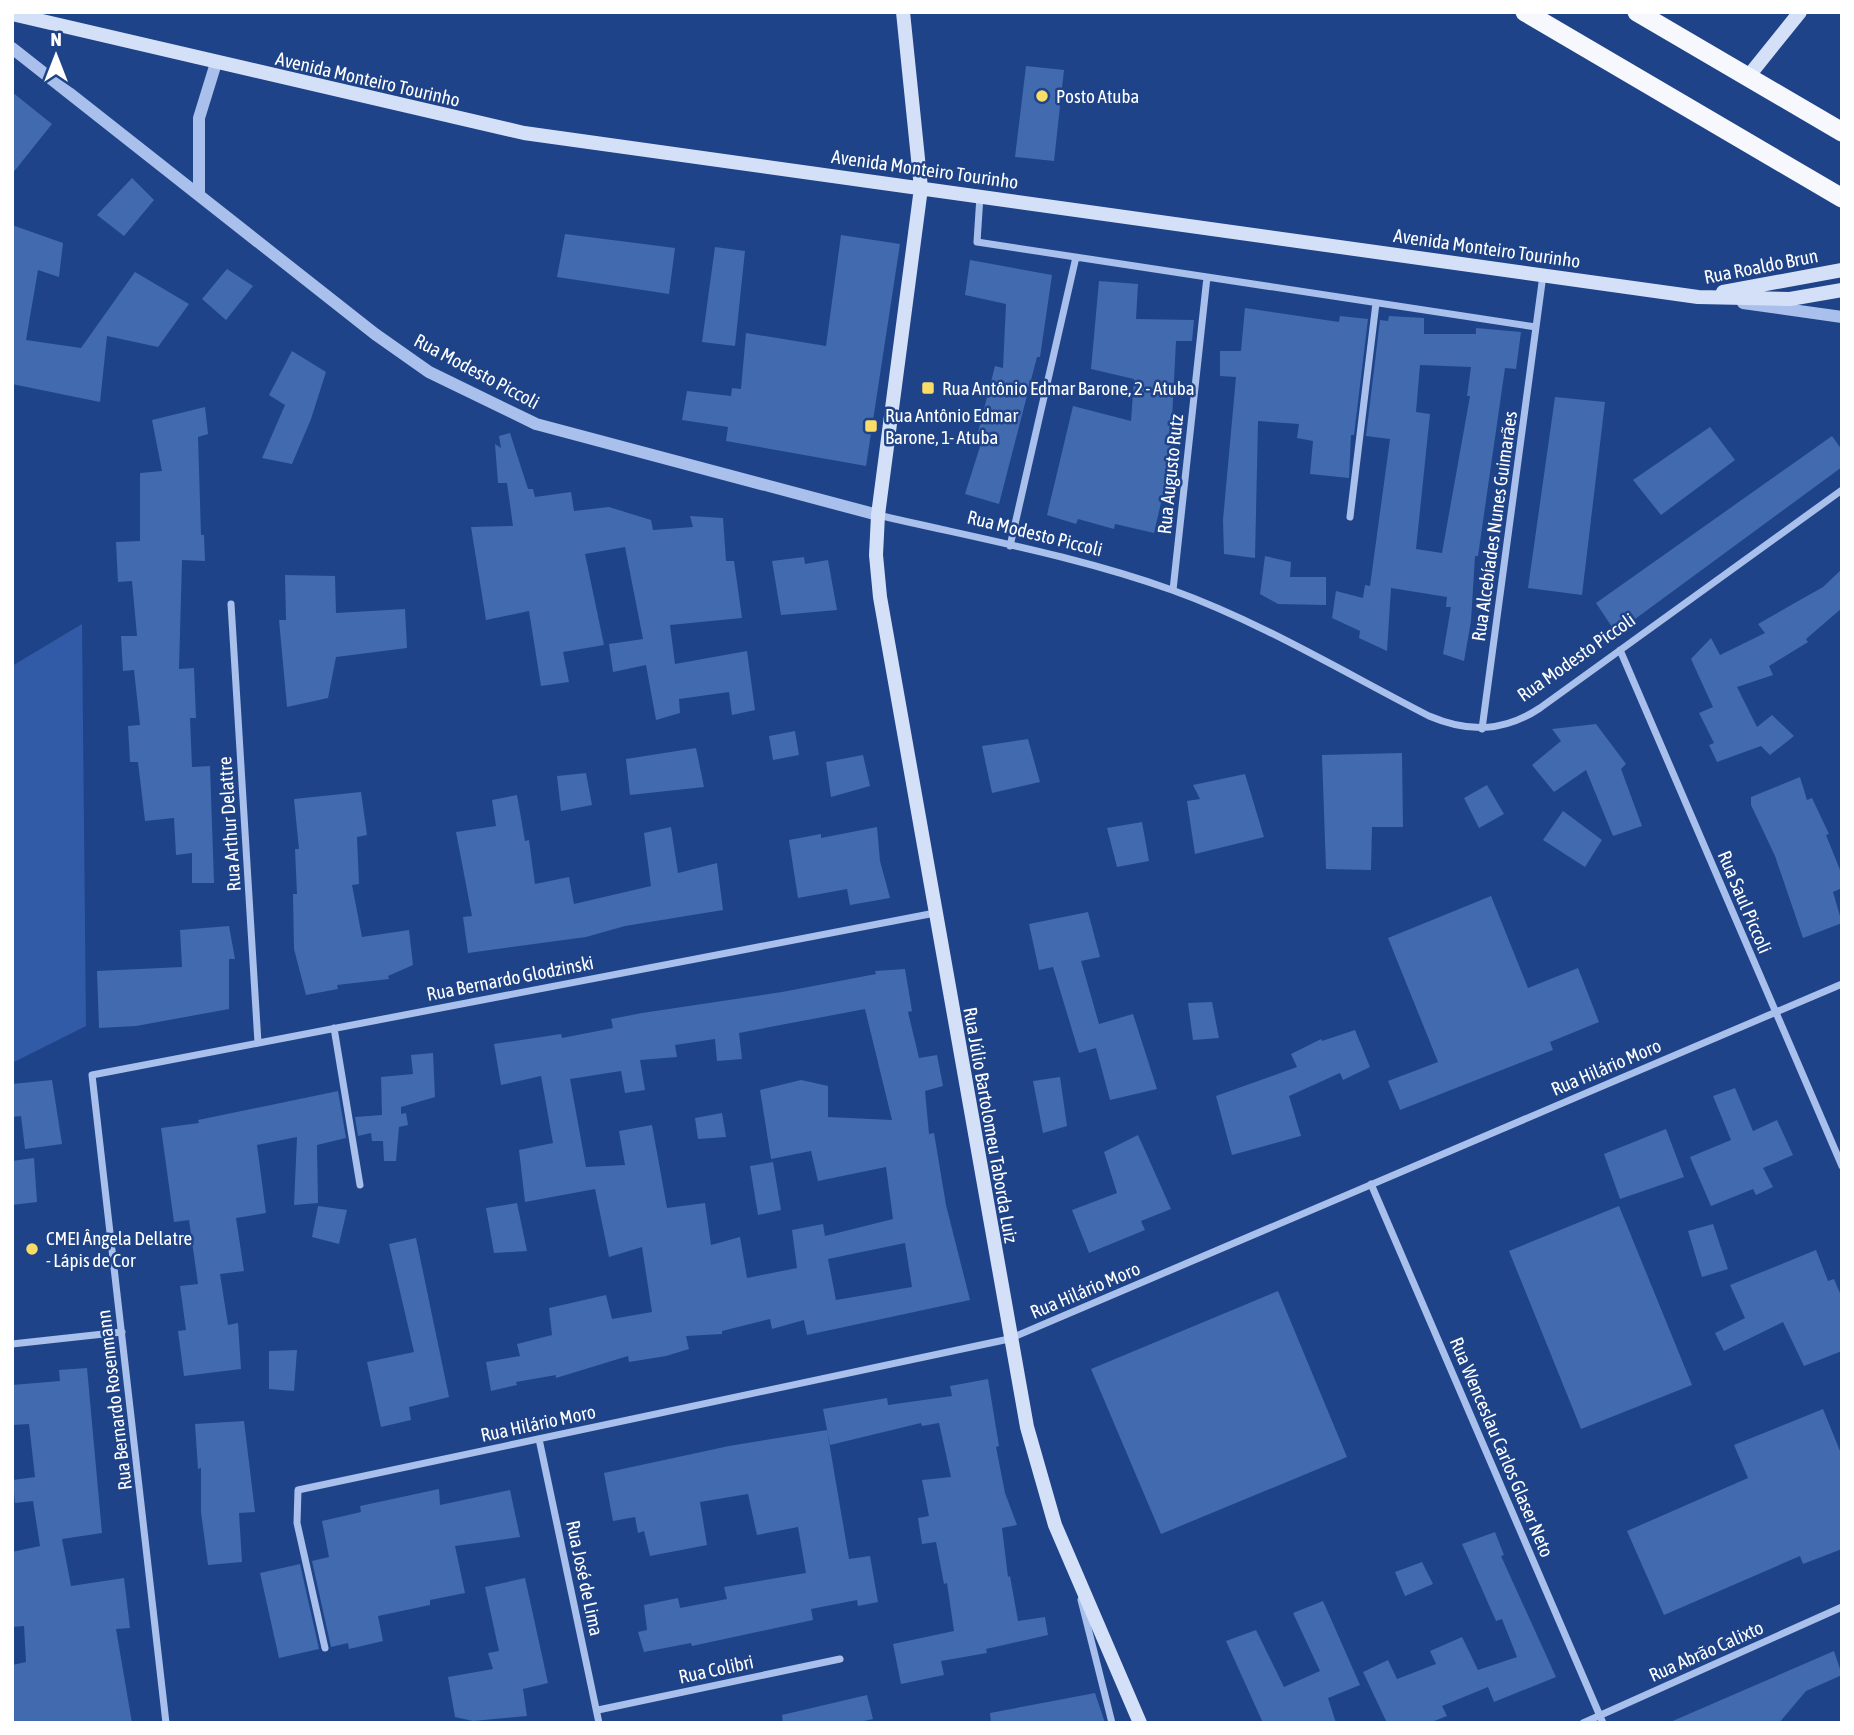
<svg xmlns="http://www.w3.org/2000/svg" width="1854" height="1735" font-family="'Asap Condensed',sans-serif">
	<rect width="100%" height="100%" fill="#1e4388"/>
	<path fill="#315ba6" d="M82,624l4,402 -74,37v-397z"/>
	<path fill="#426aaf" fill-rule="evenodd" d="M1026,66l38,4 -10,91 -39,-4z
		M12,92l40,32 -40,50z
		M132,178l22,22 -30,36 -27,-21z
		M12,225l51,18 -4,34 -21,-7 -12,70 55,8 54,-76 54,32 -31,43 -51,-11 -7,66 -88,-18z
		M565,234l110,14 -6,46 -112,-17z
		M841,235l59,9 -34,222 -140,-25 2,-14 -46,-7 5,-29 44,5 1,-8 9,1 5,-56 80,13z
		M715,247l30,4 -10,95 -33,-4z
		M970,260l82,15 -12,82h-3l-38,147 -34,-10 18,-57 -6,-1 18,-70 8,2 3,-64 -41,-9z
		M227,269l26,17 -27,34 -24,-21z
		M1099,281l39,3 -2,35 58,1 -2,21h-16l-7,136h-2l-13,56 -39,-9 -1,5 -36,-10 -2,5 -29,-9 26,-109 58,15 3,-42 -43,-10z
		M1245,308l94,14 1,-6 28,3 -14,116h-3l-2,43 -39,-4 3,-33 -16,-3 2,-14 -41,-3 -3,137 -31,-4 -1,-34 13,-143 -16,-1v-25h21z
		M1389,316l35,2v16h52v-6l45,4 -5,37 -11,-1 -27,188h-3l-4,65 -7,40 -21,-7 8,-47h-5l1,-10 -56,-9 -4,63 -28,-13 1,-7 -28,-13 4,-27 27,7 2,-13 5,1 20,-147 -24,-3 14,-116 8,1zM1420,365l51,2 -4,29h3l-28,157 -26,-4 14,-135 -14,-2z
		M292,351l34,21 -15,47 -19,45 -30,-6 23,-53 -16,-10z
		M1555,397l50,5 -23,193 -54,-7z
		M205,407l3,27 -10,3 3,98h3l1,26 -23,-1 -3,109 15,-1 2,50h-6l2,49 18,-1 4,117h-22v-30l-16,2 -2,-37 -29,3 -7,-59h-8l-2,-36 12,-1 -6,-55 -11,1 -2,-35h16l-5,-55 -14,1 -2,-40 24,-1v-68l22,-2 -10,-51z
		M1710,427l25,33 -74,55 -28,-35z
		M510,433l18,56h5l2,8 36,-5 3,19 35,-4 42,13 2,10 40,-3 -3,-11 33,2 3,43h8l8,57 -72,7 5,39 72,-13 8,59 -23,5 -3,-23 -50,7 1,14 -24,7 -10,-55 -33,7 -4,-28 34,-5 -18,-92 -40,7 19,91 -41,7 6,30 -28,4 -12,-75 -43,9 -15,-93 42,-1 -6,-43h-9l-3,-39 6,4 -2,-12z
		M1832,436l10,14v17l-226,166 -20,-30z
		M1265,556l26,6 -1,15h36v28l-48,-1 -18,-10z
		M804,557l1,7 23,-4 9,50 -56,5 -9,-54z
		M1842,569v39l-36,31 2,3 -39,24 4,9 -36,12 20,40 15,-12 22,21 -24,19 -9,-9 -44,16 -8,-17 5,-2 -15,-30 14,-6 -22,-48 20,-21 9,17 45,-22 -7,-9 65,-37z
		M285,575l50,1 1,37 69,-4 2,39 -71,9 -8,41 -41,9 -8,-87h7z
		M1596,724l30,40 -5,5 21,57 -29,10 -27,-66 -32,22 -22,-27 29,-24 -9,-12z
		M795,731l4,24 -26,5 -4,-24z
		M1028,739l12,43 -48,11 -10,-47z
		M696,748l8,39 -74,8 -4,-36z
		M1402,753l1,74h-31l-1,43 -45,-1 -4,-114z
		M863,755l7,31 -39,11 -5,-35z
		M586,773l6,32 -31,6 -4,-35z
		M1245,774l19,63 -69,17 -8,-53 13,-2 -7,-14z
		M1800,777l7,23 5,-2 17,36 -3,1 16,40v13l-9,4 9,31 -39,15 -28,-82 -24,-51v-8z
		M1487,785l17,29 -25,14 -15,-30z
		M361,792l6,43 -10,2 2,47 -7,1 10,52 47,-7 4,35 -25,11 1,3 -52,6 1,4 -32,6 -12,-46 -1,-55h4l-2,-45h4l-5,-50z
		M517,795l8,46 4,-1 6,44 34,-7 5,27 77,-18 -7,-53 27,-6 7,46 39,-10 6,47 -98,16 -39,11 -118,16 -5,-36 9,-1 -16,-84 40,-6 -4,-26z
		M1563,811l39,29 -17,27 -42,-27z
		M1142,822l7,39 -32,6 -10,-39z
		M877,827l3,34 10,37 -40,7 -3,-16 -49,9 -9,-58 32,-6v4z
		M1491,896l37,92 50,-20 21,54 -49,20 3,8 -153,60 -12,-29 50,-19 -50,-124z
		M1088,912l12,45 -19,4 18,63 34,-10 24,75 -47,11 -14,-52 -17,5 -26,-86 -14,3 -10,-46z
		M229,926l6,33h-6v50l-93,17 -37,2 -2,-57 85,-4 -2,-37z
		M905,969l7,42 -4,1 11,46 18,-3 6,31 -18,5 4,43 5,-1 12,72 24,95 -163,35 -3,-15 -32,9 -2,-10 -48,12v3l-36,2 3,13 -23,7 -37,6 -1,-6 -72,22v-3l-40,7 1,3 -26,6 -5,-29 34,-6 -3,-12 35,-9 -3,-27 57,-13 6,24 40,-7 -10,-65 -33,10 -14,-68 -70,13 -6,-52 34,-7 -12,-67 -40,9 -7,-41 67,-10 1,4 51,-10 -2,-9 31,-6 140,-21 94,-18 -1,-3zM865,1009l27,111 -64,-3v-31l-27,-6 -41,10 11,69 40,-8 7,30 68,-14 7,52 -68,17 -2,-12 -31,6 5,38 -50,10 -7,-41 -29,8 -6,-42 -38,5 -15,-83 -33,6 6,34 -39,2 -16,-88 51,-8 4,22 20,-3 -5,-30 37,-3 -2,-12 40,-6 2,22 25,-2 -3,-26zM905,1243l7,44 -76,13 -8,-41z
		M1212,1002l7,36 -26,2 -5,-37z
		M1355,1030l15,37 -27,13 -3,-7 -51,23 12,40 -69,19 -16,-59 81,-29 -6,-13 30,-15 1,2z
		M433,1053l2,44 -34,10v7l5,-1 2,12 -9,2 -3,34h-12l-1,-20h-11l-1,-8 -13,3 -3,-19 27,-2 -1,-38 32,-3 -2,-19z
		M1060,1077l7,49 -24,7 -10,-52z
		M52,1080l10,64 -37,5 -4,-33 -9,1v-33z
		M1735,1088l18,43 24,-11 16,35 -30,13 10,19 -17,8 -3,-6 -42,17 -21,-49 41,-17 -18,-44z
		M338,1091l8,47 -29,7 1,58 -24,2 3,-68 -40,8 9,68 -30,5 8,53 -24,3 8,51 10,-2 3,46 -57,7 -6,-45 8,-1 -6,-44 18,-2 -9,-64 -15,2 -13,-94 38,-5 -1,-3z
		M722,1113l4,24 -28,2 -3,-21z
		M1666,1129l18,48 -64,22 -16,-45z
		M1138,1135l33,74 -30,12 4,9 -56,23 -17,-43 45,-17 -13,-41z
		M34,1158l3,44 -25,3v-44z
		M773,1162l8,48 -23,5 -8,-49z
		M517,1203l10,48 -33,2 -8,-45z
		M318,1206l29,4 -8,34 -27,-7z
		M1619,1206l73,179 -111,44 -72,-178z
		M1713,1224l15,45 -26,8 -14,-46z
		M416,1238l33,159 -40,10 2,13 -30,7 -14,-65 47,-10 -25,-108z
		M1816,1250l12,31 6,-2 8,19v53l-38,15 -21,-44 -59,29 -9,-18 30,-15 -15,-33z
		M1278,1291l69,166 -186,77 -70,-165z
		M297,1350l-3,41 -25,-2v-38z
		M87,1368l15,165 -40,6 9,47 53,-8 6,50 -14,1 16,94h-120v-58l14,-3 -2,-36 -12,1v-75l28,-6 -7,-45 -18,2 -2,-23 22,-3 -6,-53 -17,1v-40l48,-4 -1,-11z
		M988,1379l11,67 -3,1 9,46 12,32 -15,3 6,49 2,-1 8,45 27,-4 3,18 -62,14 1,4 -46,8 3,14 -43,9 -8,-40 61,-13 -7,-48 -3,1 -8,-42 -14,2 -4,-26 11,-2 -7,-36 29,-3 -12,-54 -17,3 -1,-3 -91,22 -7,-36 64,-11 1,7 64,-9 -2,-10z
		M1823,1409l19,47v93l-39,15 -3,-8 -136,59 -37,-84 121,-53 -14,-33z
		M244,1421l11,91 -16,1 3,49 -34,3 -7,-53v-44l-3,1 -3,-45z
		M827,1430l22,129 21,-3 8,46 -20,4 -1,-6 -46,9 2,11 -121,26 -1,-3 -47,9 -6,-20 9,-2 -3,-25 34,-7 2,10 47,-9 -3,-12 82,-14 -8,-46 -41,8 -9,-41 -48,8 7,43 -57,11 -6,-25 -6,2 -3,-16 -22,4 -9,-48 125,-27z
		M439,1489l1,16 70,-15 10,47 -65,9 10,47 -35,7v5l-52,11 5,25 -34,8 -1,-6 -17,4 -19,-86 17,-4 -7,-36 39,-9 -1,-6z
		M1495,1532l9,23 -3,1 55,121 -62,25 -6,-15 -46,19 5,10 -18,7h-42l-24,-51 25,-12 9,19 39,-15 -6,-13 32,-14 16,33 39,-13 -15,-38 -6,2 -34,-77z
		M1422,1562l11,22 -28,12 -10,-24z
		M300,1564l19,85 -40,9 -19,-85z
		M525,1578l23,105 -25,6 4,27 -54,5 -18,-4 -7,-40 45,-8 -5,-16 11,-2 -14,-64z
		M1323,1601l37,84 -32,13 8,25h-73l-37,-82 30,-11 28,57 36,-16 -27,-58z
		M1834,1651l8,24 -36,16 -27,32h-111z
		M1095,1693l10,30h-114l-1,-10z
		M867,1695l6,24 -18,4h-72l-1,-8z"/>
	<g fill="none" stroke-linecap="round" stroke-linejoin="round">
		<path stroke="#a8c0eb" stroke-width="7" d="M980,196l-3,46 559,85
			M878,515c98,23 199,41 294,75 89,32 173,83 257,126 40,17 75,16 111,-8l302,-218
			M1350,517l26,-214
			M1010,546l66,-289
			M1173,590l34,-313
			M231,604l27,439
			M1620,650l222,516
			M1482,729l61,-454
			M334,1028l26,157
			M1371,1184l232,539
			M12,1344l110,-12
			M539,1439l60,284
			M1081,1600l31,123
			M325,1648l-28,-125 1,-33 711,-151 833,-355
			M598,1710l242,-51
			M166,1723l-74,-648 843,-162
			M1583,1723l259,-116"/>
		<path stroke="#a8c0eb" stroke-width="12" d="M12,48l363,286 54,38 107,52 342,91
			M199,192v-74l17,-55
			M1743,303l99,14"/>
		<path stroke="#d4e0f8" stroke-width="14" d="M903,12l18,176 -43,327 -2,40 4,42 147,830 28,98 85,198
			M12,14l512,119 1174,164 92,2 52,-9
			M1747,78l53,-66
			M1723,292l119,-22"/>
		<path stroke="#f6f8fe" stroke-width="19" d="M1525,12l317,186
			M1637,12l205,120"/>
	</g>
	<g fill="#fadc67" stroke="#1e4388" stroke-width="2.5">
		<circle cx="1042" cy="96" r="7"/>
		<rect x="921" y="381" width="14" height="14" rx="3.5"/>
		<rect x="864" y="419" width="14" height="14" rx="3.5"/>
		<circle cx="32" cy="1249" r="7"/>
	</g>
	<g text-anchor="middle" stroke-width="5" stroke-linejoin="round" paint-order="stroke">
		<g font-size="19" fill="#fff" stroke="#1e4388">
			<text transform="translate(368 79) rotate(13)" y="7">Avenida Monteiro Tourinho</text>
			<text transform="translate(925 169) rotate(8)" y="7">Avenida Monteiro Tourinho</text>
			<text transform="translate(1487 248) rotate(8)" y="7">Avenida Monteiro Tourinho</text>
			<text transform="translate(1761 266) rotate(-11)" y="7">Rua Roaldo Brun</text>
			<text transform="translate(477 371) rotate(28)" y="7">Rua Modesto Piccoli</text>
			<text transform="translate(1170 474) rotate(-84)" y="7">Rua Augusto Rutz</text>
			<text transform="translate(1494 526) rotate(-82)" y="7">Rua Alcebíades Nunes Guimarães</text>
			<text transform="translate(1035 533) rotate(14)" y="7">Rua Modesto Piccoli</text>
			<text transform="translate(1576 657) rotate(-35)" y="7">Rua Modesto Piccoli</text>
			<text transform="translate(229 824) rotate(-94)" y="7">Rua Arthur Delattre</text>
			<text transform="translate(1745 902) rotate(67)" y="7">Rua Saul Piccoli</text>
			<text transform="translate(510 978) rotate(-11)" y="7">Rua Bernardo Glodzinski</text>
			<text transform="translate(1606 1067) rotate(-23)" y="7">Rua Hilário Moro</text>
			<text transform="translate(991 1125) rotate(80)" y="7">Rua Júlio Bartolomeu Taborda Luiz</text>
			<text transform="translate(1085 1290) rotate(-23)" y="7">Rua Hilário Moro</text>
			<text transform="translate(114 1400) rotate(-97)" y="7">Rua Bernardo Rosenmann</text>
			<text transform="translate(538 1423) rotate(-12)" y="7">Rua Hilário Moro</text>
			<text transform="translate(1502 1447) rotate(67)" y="7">Rua Wenceslau Carlos Glaser Neto</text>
			<text transform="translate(585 1578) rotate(78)" y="7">Rua José de Lima</text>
			<text transform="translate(1706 1651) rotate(-24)" y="7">Rua Abrão Calixto</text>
			<text transform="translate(716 1669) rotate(-12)" y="7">Rua Colibri</text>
		</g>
		<g font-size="19" fill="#fff" stroke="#1e4388" text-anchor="start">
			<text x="1056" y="103">Posto Atuba</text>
			<text x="942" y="395">Rua Antônio Edmar Barone, 2 - Atuba</text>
			<text x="885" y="422">Rua Antônio Edmar<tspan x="885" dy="22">Barone, 1- Atuba</tspan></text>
			<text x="46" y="1245">CMEI Ângela Dellatre<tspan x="46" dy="22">- Lápis de Cor</tspan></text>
		</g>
	</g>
	<rect width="1854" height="1735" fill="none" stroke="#ffffff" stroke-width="28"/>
	<g transform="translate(56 56)" stroke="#1e4388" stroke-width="5" paint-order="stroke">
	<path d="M0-5L12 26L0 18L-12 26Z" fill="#ffffff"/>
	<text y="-10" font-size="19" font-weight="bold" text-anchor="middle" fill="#ffffff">N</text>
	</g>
</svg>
